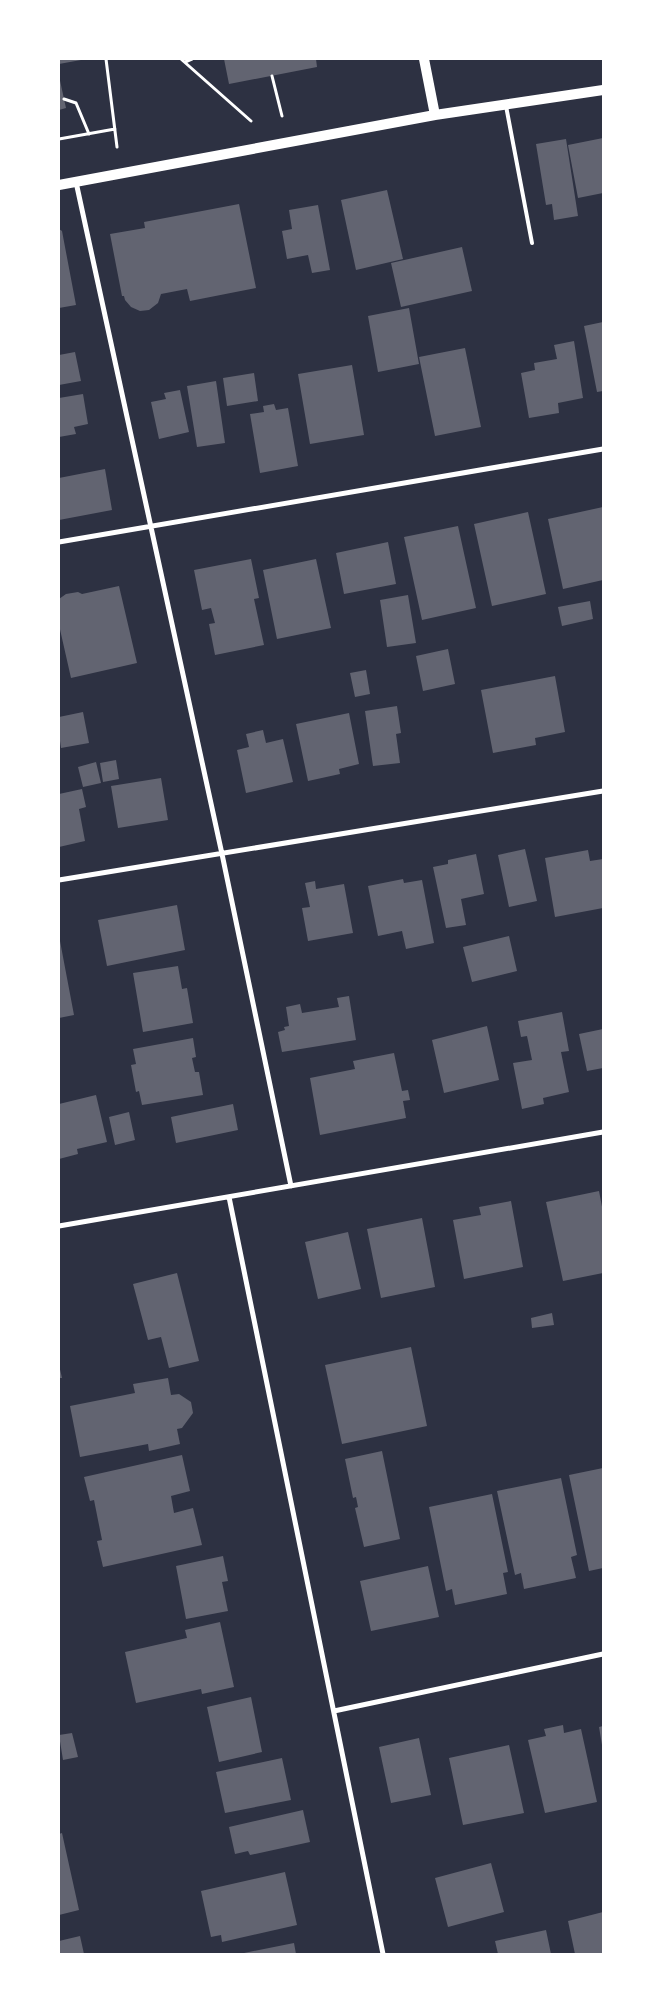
<svg xmlns="http://www.w3.org/2000/svg" width="662" height="2013" font-family="'Fira Sans Condensed',sans-serif">
	<rect width="100%" height="100%" fill="#2d3142"/>
	<path fill="#626471" d="M59,59h22v1l-22,4z
		M224,59h92l1,8 -88,17z
		M59,76l7,32 -7,2z
		M603,138v55l-25,5 -10,-53z
		M566,139l12,77 -24,4 -2,-16 -6,1 -10,-61z
		M387,190l16,69 -47,11 -15,-70z
		M239,204l17,84 -66,13 -3,-12 -26,5 -3,9 -9,7 -9,1 -9,-4 -6,-7 -1,-4h-2l-12,-62 35,-6 -1,-6z
		M318,205l12,65 -18,3 -4,-18 -21,4 -5,-28 10,-2 -3,-19z
		M59,229l3,2 14,74 -17,3z
		M462,247l10,44 -71,16 -10,-44z
		M409,308l10,56 -41,8 -10,-56z
		M603,322v69l-6,1 -13,-66z
		M574,341l9,57 -25,5 1,10 -30,5 -8,-45 14,-3 -1,-7 23,-4 -3,-14z
		M465,348l16,79 -46,9 -16,-79z
		M75,352l6,29 -22,4v-30z
		M352,365l12,70 -54,9 -12,-70z
		M254,373l4,28 -31,5 -4,-28z
		M216,381l9,62 -28,4 -10,-61z
		M180,390l9,42 -30,7 -8,-37 15,-3 -2,-6z
		M83,394l5,30 -14,3 2,7 -17,3v-39z
		M274,404l2,6 12,-2 10,58 -38,7 -10,-59 14,-2 -1,-6z
		M105,469l7,41 -53,10v-42z
		M603,507v73l-40,9 -15,-70z
		M528,512l18,82 -54,12 -18,-82z
		M458,526l18,82 -54,12 -18,-83z
		M388,542l8,42 -52,10 -8,-41z
		M251,559l8,39 -5,1 10,46 -49,10 -6,-31 6,-1 -4,-15 -9,2 -8,-40z
		M316,559l15,69 -54,11 -14,-69z
		M119,586l18,77 -66,15 -12,-53v-26l7,-5 12,-2 4,2z
		M408,595l8,48 -29,4 -7,-47z
		M590,601l3,18 -31,7 -4,-19z
		M448,649l7,35 -32,7 -7,-35z
		M366,670l4,24 -15,3 -5,-24z
		M555,676l10,56 -30,6 1,7 -43,8 -12,-63z
		M397,706l4,27 -5,1 4,29 -27,3 -8,-55z
		M83,712l6,31 -28,5 -2,-14v-17z
		M349,713l10,51 -20,5 1,5 -32,7 -12,-57z
		M263,730l3,13 17,-4 10,43 -47,11 -9,-43 12,-3 -3,-13z
		M116,760l3,19 -16,3 -3,-19z
		M96,762l5,21 -18,4 -5,-20z
		M161,778l7,42 -50,8 -7,-42z
		M82,789l4,18 -7,2 6,32 -26,6v-53z
		M525,849l12,52 -28,6 -11,-52z
		M588,850l2,11 13,-2v49l-48,9 -10,-59z
		M476,854l8,40 -23,5 5,26 -20,3 -13,-61 15,-3v-4z
		M403,879l1,4 18,-3 12,63 -28,6 -4,-18 -24,5 -10,-50z
		M315,881l1,8 28,-5 9,49 -45,8 -6,-33 8,-1 -5,-24z
		M177,905l8,45 -78,16 -9,-46z
		M509,936l8,35 -45,11 -9,-35z
		M60,941l14,74 -15,3v-76z
		M178,966l4,23 5,-1 6,35 -50,9 -10,-59z
		M349,996l7,44 -74,12 -4,-20 7,-2 -1,-3 5,-1 -3,-19 14,-3 2,9 37,-6 -2,-9z
		M562,1012l7,39 -8,1 8,40 -26,6 1,6 -22,5 -9,-46 19,-3 -5,-24 -6,1 -3,-16z
		M487,1026l12,54 -55,13 -12,-53z
		M603,1029v39l-16,3 -8,-37z
		M193,1038l3,19 -4,1 3,14h4l4,23 -61,10 -3,-14 -3,1 -5,-27 5,-1 -3,-15z
		M394,1053l8,38 6,-1 2,10 -7,1 3,17 -86,17 -10,-57 45,-9 -2,-8z
		M96,1095l11,47 -30,7 1,5 -19,5v-55z
		M233,1104l5,26 -62,13 -5,-26z
		M129,1112l6,28 -20,5 -6,-28z
		M599,1191l4,21v61l-40,8 -17,-79z
		M511,1201l12,66 -59,12 -11,-59 28,-5 -2,-8z
		M422,1218l13,69 -54,11 -14,-69z
		M348,1232l13,57 -43,10 -13,-57z
		M177,1273l22,88 -30,7 -8,-31 -13,3 -15,-56z
		M552,1313l2,12 -22,3 -1,-10z
		M411,1347l16,79 -85,18 -17,-79z
		M59,1365l3,13h-3z
		M168,1378l3,17 8,-1 12,8 2,11 -11,15 -5,1 3,15 -31,7 -1,-7 -68,13 -10,-51 65,-13 -2,-9z
		M382,1451l18,88 -36,8 -9,-39 3,-1 -2,-10 -3,1 -8,-39z
		M182,1455l8,36 -19,5 3,17 19,-5 9,37 -99,22 -6,-26 5,-1 -8,-40 -4,1 -6,-24z
		M603,1468v100l-14,3 -20,-96z
		M561,1478l16,77 -6,2 5,21 -52,11 -3,-16 -6,2 -18,-84z
		M492,1494l16,78 -5,1 4,21 -52,11 -3,-16 -6,2 -17,-84z
		M223,1556l5,25 -6,1 6,29 -42,8 -10,-53z
		M428,1566l11,51 -68,14 -11,-50z
		M220,1622l14,65 -32,7 -1,-5 -65,14 -11,-51 62,-14 -2,-8z
		M251,1697l11,55 -43,10 -12,-55z
		M563,1725l1,8 17,-4 16,73 -52,11 -17,-73 18,-4 -2,-7z
		M603,1726v19h-1l-3,-18z
		M72,1733l6,24 -15,3 -4,-25z
		M419,1738l12,57 -40,8 -12,-56z
		M509,1745l15,68 -61,12 -14,-67z
		M282,1758l9,42 -66,13 -9,-41z
		M303,1810l7,32 -60,13 -2,-4 -13,3 -6,-27z
		M62,1833l17,77 -20,5v-81z
		M491,1863l13,49 -56,15 -13,-49z
		M285,1872l12,53 -75,17 -1,-7 -10,2 -10,-46z
		M603,1912v42h-28l-7,-33z
		M546,1930l5,24h-53l-3,-13z
		M80,1936l4,18h-25v-13z
		M294,1943l2,11h-52v-1z"/>
	<g fill="none" stroke-linecap="round" stroke-linejoin="round">
		<path stroke="#fff" stroke-width="3" d="M106,59l11,88
			M181,59l70,62
			M185,62l7,-3
			M272,76l10,40
			M64,99l12,4 13,31
			M59,139l56,-10"/>
		<path stroke="#fff" stroke-width="4" d="M506,106l26,137"/>
		<path stroke="#fff" stroke-width="5" d="M76,182l146,672 69,332
			M59,542l544,-93
			M59,880l544,-89
			M229,1197l154,757
			M59,1226l544,-94
			M334,1711l269,-57"/>
		<path stroke="#fff" stroke-width="10" d="M424,59l11,56
			M59,185l376,-70 168,-25"/>
	</g>
	<rect width="662" height="2013" fill="none" stroke="#ffffff" stroke-width="120"/>
</svg>
